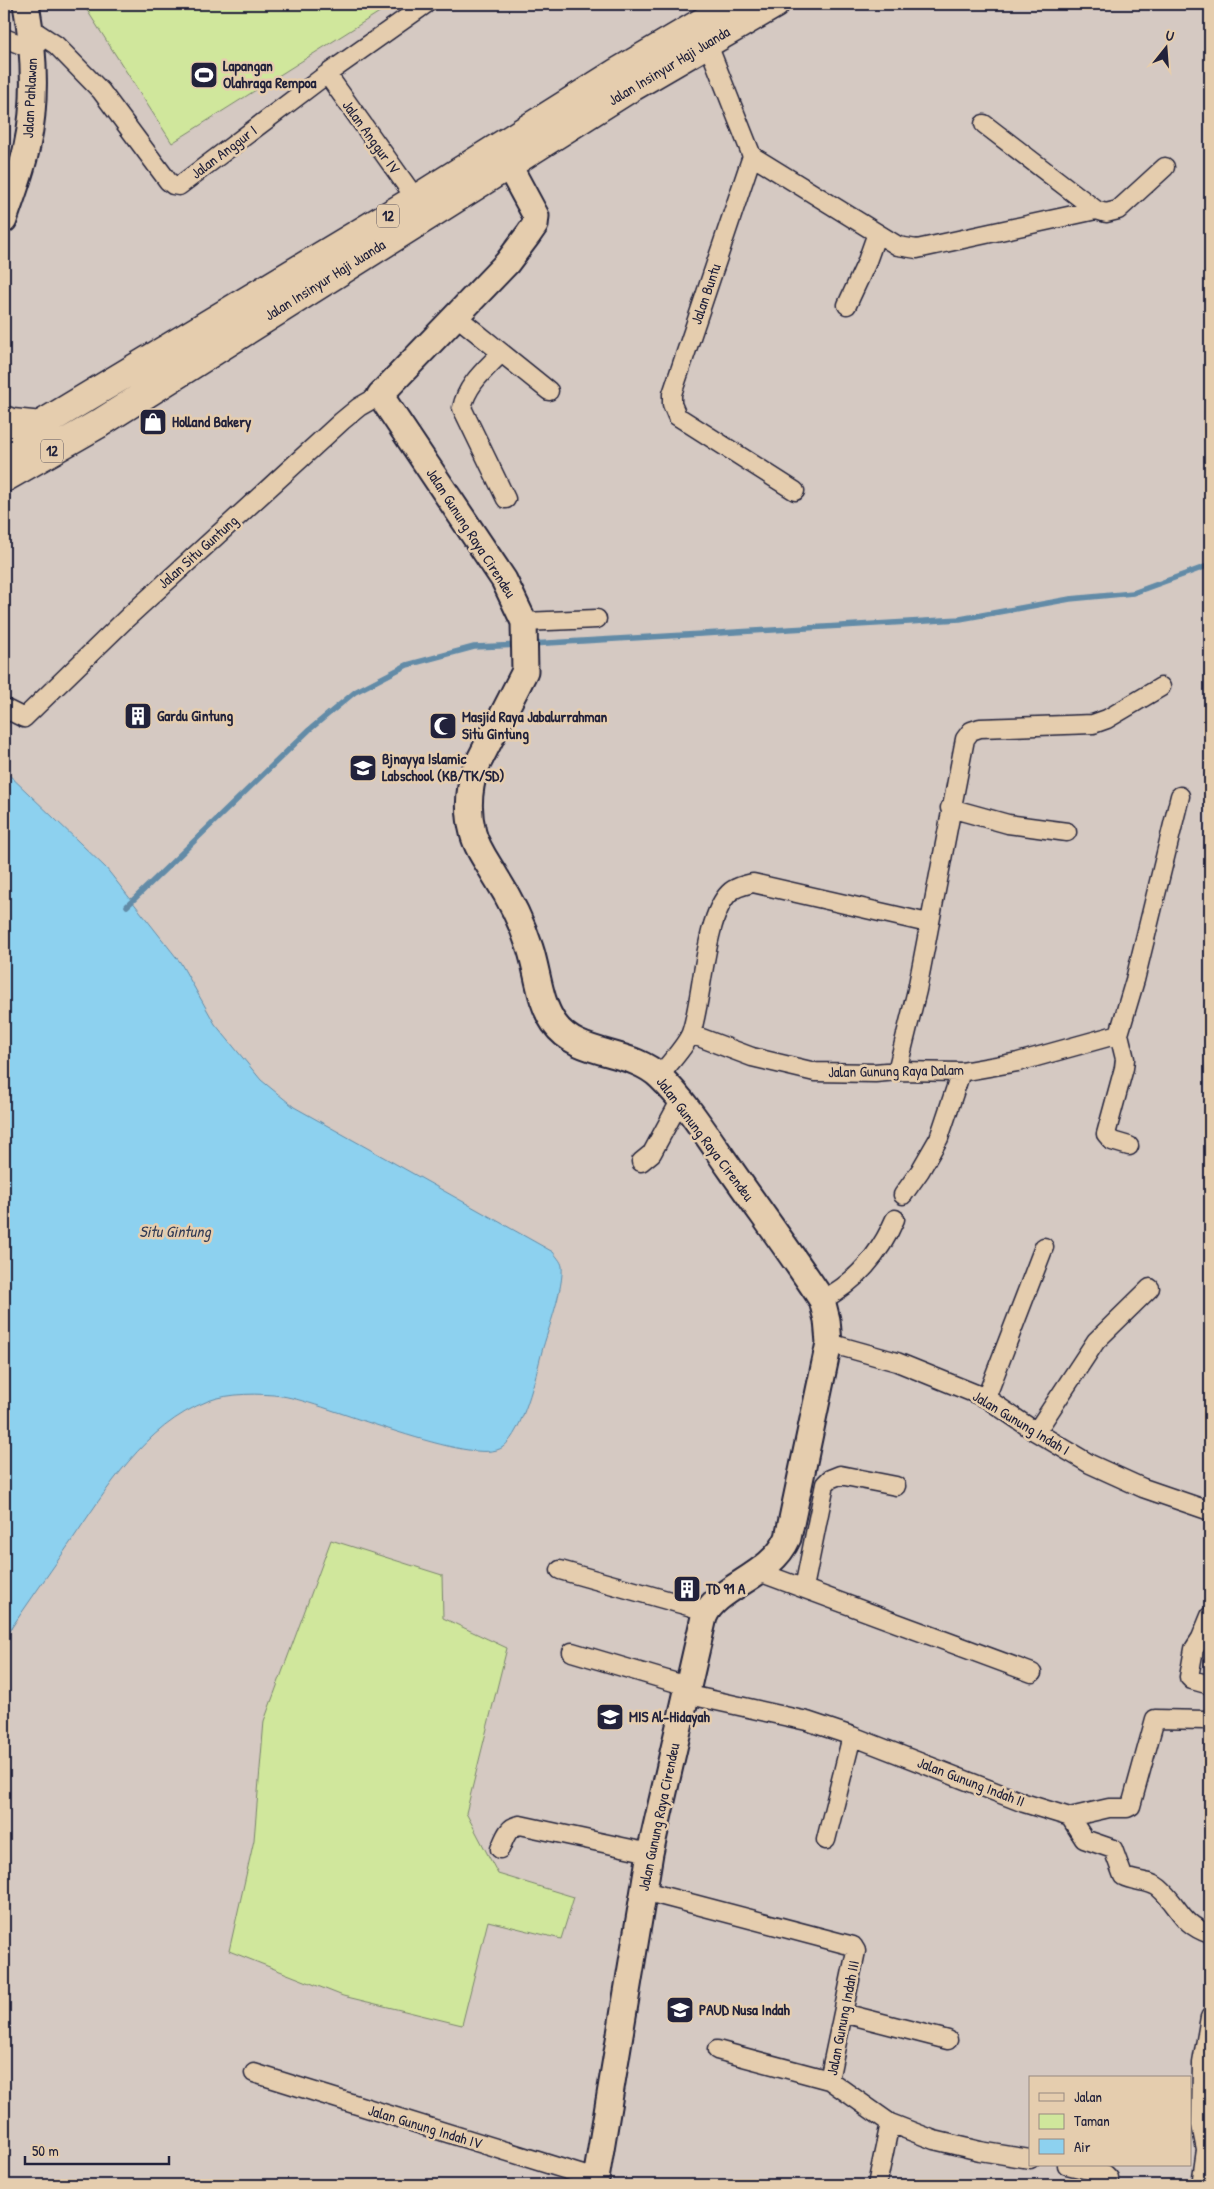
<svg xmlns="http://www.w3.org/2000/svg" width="1214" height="2189" font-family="'Patrick Hand',sans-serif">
	<rect width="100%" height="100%" fill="#d5c9c2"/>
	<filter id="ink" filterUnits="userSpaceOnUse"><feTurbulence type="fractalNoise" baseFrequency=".02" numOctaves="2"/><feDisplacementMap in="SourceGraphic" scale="10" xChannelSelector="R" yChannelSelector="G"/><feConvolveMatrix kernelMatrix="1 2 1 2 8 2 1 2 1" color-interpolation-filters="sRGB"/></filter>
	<g filter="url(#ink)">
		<path fill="#d0e79c" stroke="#79846c" d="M83,4h305l1,2 -217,137z
			M331,1540l111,35 1,43 64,30 -41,165 32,61 76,23 -13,42 -73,-18 -26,104 -119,-29 -114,-45 25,-111 10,-119z"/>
		<path fill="#8dd1ef" stroke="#628ba7" d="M4,770l102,98 74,94 35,62 46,56 33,27 259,145c3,4 8,9 9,14 2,21 -14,64 -20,85 -6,24 -19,81 -39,96 -27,22 -180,-45 -221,-51 -22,-3 -53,-3 -74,5 -64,25 -101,88 -138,142 -22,32 -45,64 -66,96z"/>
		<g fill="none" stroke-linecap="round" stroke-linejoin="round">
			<path stroke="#628ba7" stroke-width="5.5" d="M531,644l429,-25 110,-20 63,-6 77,-28
				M127,906l182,-176 46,-38 52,-27 67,-18 45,-2"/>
			<defs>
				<path id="street" d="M30,28l26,17 45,46 67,90 5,4 6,1 148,-112 99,-70
					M4,38l28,11
					M707,42l45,114 -80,238v10l5,12 118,75
					M327,74l89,125
					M984,124l112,86 10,3 12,-3 47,-43
					M752,156l146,90 19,3 179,-39
					M847,305l19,-41 11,-31
					M456,316l93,75
					M501,353c-16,17 -34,31 -39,55l44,91
					M524,622l73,-3
					M4,708l20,10 104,-101 214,-196 17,-14 21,-12
					M950,808l58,16 59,8
					M691,1034l61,23 63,15 60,1 22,-2 64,1 57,-10 101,-28 16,-54 45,-184
					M1119,1034l6,25 -1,9 -18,66 6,7 17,5
					M897,1071l20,-81 48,-251 6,-8 9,-3 113,-4 14,-5 54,-32
					M659,1076c9,-11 27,-30 32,-43 12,-34 13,-115 38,-140 6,-6 16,-8 24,-10l175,40
					M641,1162l11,-9 28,-52
					M903,1195l17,-24 19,-33 22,-66
					M822,1300c33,-17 58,-46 73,-81
					M829,1343l68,19 89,36 50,34 54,32 53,24 67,23
					M986,1398l58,-151
					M1036,1432l60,-91 54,-53
					M560,1570l146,41
					M759,1572l273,101
					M804,1588l21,-104 5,-5 10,-4 56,11
					M1210,1616l-9,22 -7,11 -5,28 3,3 18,5
					M572,1652l115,34
					M685,1694l122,27 45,15 172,67 46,14 14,22 29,10 10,27c11,6 27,4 36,12 21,18 21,36 51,46
					M1070,1817l39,-9h18l4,-2 24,-87 51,1 4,-1
					M826,1840l26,-104
					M500,1849c5,-11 7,-22 20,-24l130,28
					M644,1891l209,55 3,5 -27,129 61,43 -13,62
					M843,2013l105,27
					M717,2050l112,30
					M254,2073l342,106
					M890,2123l44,17 46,11 50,8
					M1067,2165l38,9 4,4 -1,7
					M1201,2185l5,-35 -5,-25 1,-62 8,-46"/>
				<path id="secondary" d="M508,164l28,52 -1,9 -7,10 -21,28 -127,132 124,185 20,42 1,49 -49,96c-8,23 -9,43 -3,66 4,16 15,30 23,44 14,22 26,46 34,71 8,24 9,53 24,75 24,35 76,25 106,54 27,26 49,62 71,93 30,43 62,86 91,130l5,20 2,23 -41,195c-17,39 -72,49 -84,79l-54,236 -55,332
					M4,220c8,-24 18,-49 23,-74 10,-46 7,-97 -1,-142"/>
				<path id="highway" d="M4,420l8,3 30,3
					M4,447l412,-248 200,-126 117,-69
					M4,478l96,-55 527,-333 148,-86"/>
			</defs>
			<use href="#street" stroke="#22223b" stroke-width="21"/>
			<use href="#secondary" stroke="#22223b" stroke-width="29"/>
			<use href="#highway" stroke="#22223b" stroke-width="31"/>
			<use href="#street" stroke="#e5cdae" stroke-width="18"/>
			<use href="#secondary" stroke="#e5cdae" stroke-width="25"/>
			<use href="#highway" stroke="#e5cdae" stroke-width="28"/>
		</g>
	</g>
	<defs>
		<symbol id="stadium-square" viewBox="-11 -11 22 22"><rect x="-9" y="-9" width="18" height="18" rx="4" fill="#22223b" stroke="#e5cdae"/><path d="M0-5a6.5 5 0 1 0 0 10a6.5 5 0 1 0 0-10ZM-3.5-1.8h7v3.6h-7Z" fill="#fff"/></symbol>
		<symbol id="shop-square" viewBox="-11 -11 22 22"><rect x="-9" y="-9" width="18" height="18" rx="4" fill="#22223b" stroke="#e5cdae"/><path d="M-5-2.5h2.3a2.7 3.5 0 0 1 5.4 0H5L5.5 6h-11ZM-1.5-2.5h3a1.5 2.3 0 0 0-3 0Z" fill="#fff"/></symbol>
		<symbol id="building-square" viewBox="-11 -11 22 22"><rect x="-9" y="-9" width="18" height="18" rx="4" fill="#22223b" stroke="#e5cdae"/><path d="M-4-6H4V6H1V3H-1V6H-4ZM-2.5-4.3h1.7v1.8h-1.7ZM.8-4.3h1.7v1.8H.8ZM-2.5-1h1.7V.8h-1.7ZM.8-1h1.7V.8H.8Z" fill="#fff"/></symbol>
		<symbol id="mosque-square" viewBox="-11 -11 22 22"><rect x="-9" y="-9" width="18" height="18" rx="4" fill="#22223b" stroke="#e5cdae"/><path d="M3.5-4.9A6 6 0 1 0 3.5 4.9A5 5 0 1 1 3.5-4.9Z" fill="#fff"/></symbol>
		<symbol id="school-square" viewBox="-11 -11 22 22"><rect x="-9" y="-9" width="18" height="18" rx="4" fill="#22223b" stroke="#e5cdae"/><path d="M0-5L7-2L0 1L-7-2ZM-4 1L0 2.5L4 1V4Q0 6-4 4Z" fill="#fff"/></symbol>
	</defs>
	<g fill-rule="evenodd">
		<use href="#stadium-square" x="188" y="59" width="32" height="32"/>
		<use href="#shop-square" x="137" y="406" width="32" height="32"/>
		<use href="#building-square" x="122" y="700" width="32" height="32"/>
		<use href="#mosque-square" x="427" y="710" width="32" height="32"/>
		<use href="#school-square" x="347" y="752" width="32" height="32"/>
		<use href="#building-square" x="671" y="1573" width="32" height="32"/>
		<use href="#school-square" x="594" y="1701" width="32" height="32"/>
		<use href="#school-square" x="664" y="1994" width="32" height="32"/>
	</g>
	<g text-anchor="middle" stroke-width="5" stroke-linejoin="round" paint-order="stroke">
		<g fill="#e5cdae" stroke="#5c555e" stroke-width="1">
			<rect x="377" y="204.5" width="22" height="23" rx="4"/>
			<rect x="41" y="439.5" width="22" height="23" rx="4"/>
		</g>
		<g font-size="14" font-weight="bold" fill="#22223b">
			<text x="388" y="221">12</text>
			<text x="52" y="456">12</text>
		</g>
		<g font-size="15" font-weight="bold" fill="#22223b" stroke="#e5cdae" text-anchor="start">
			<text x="223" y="71">Lapangan<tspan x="223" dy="17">Olahraga Rempoa</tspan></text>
			<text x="172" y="427">Holland Bakery</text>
			<text x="157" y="721">Gardu Gintung</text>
			<text x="462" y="722">Masjid Raya Jabalurrahman<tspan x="462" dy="17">Situ Gintung</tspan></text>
			<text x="382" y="764">Bjnayya Islamic<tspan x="382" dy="17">Labschool (KB/TK/SD)</tspan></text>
			<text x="706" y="1594">TD 91 A</text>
			<text x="629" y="1722">MIS Al-Hidayah</text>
			<text x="699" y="2015">PAUD Nusa Indah</text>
		</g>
		<g font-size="15" fill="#22223b" stroke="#e5cdae">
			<text transform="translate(669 66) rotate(-31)" y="5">Jalan Insinyur Haji Juanda</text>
			<text transform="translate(30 98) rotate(-87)" y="5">Jalan Pahlawan</text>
			<text transform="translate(371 137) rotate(54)" y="5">Jalan Anggur IV</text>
			<text transform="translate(224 152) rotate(-37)" y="5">Jalan Anggur I</text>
			<text transform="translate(325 280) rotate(-32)" y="5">Jalan Insinyur Haji Juanda</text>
			<text transform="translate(706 294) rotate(-71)" y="5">Jalan Buntu</text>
			<text transform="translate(471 533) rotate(57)" y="5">Jalan Gunung Raya Cirendeu</text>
			<text transform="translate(198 552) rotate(-42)" y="5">Jalan Situ Guntung</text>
			<text transform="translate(896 1071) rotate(-1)" y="5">Jalan Gunung Raya Dalam</text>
			<text transform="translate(705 1139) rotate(53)" y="5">Jalan Gunung Raya Cirendeu</text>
			<text transform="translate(1021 1423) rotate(31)" y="5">Jalan Gunung Indah I</text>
			<text transform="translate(971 1782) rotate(21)" y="5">Jalan Gunung Indah II</text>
			<text transform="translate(659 1817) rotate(-78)" y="5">Jalan Gunung Raya Cirendeu</text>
			<text transform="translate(843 2018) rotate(-79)" y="5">Jalan Gunung Indah III</text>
			<text transform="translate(425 2127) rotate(17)" y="5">Jalan Gunung Indah IV</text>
		</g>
		<g font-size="16" font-style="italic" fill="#323c56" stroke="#e5cdae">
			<text x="175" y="1237">Situ Gintung</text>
		</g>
	</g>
	<rect width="1214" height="2189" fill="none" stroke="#e5cdae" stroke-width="20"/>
	<rect x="10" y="10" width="1194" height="2169" fill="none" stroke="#22223b" stroke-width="2" filter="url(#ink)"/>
	<rect x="1029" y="2076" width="162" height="90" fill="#e5cdae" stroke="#978980"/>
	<rect x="1039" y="2093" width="25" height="8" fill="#e5cdae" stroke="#978980"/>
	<text x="1074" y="2102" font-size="15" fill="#22223b">Jalan</text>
	<rect x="1039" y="2114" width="25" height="15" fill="#d0e79c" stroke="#978980"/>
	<text x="1074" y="2126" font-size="15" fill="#22223b">Taman</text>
	<rect x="1039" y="2139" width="25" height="15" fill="#8dd1ef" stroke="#978980"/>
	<text x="1074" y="2152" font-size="15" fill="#22223b">Air</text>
	<g transform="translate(1166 48) rotate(17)" stroke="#e5cdae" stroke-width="4" paint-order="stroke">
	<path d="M0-4L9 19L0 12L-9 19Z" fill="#22223b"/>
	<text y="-8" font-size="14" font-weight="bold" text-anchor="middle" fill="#22223b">U</text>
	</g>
	<path d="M25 2156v8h144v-8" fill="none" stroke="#22223b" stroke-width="2.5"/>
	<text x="32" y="2156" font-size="15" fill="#22223b" stroke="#e5cdae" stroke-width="4" paint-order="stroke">50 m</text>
</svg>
